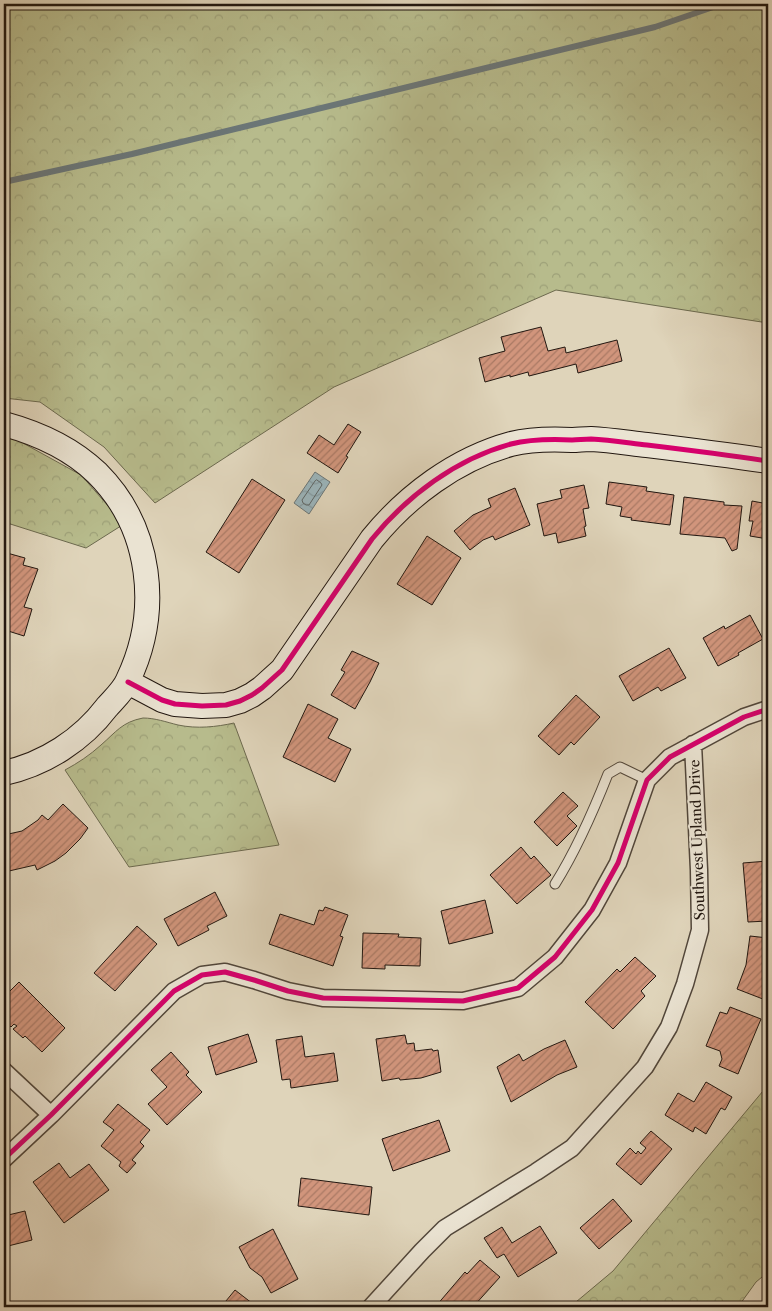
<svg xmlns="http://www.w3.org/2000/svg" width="772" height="1311" font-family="'Libre Caslon Text',serif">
	<defs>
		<pattern id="forest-crowns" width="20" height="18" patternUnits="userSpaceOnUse" patternTransform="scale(1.25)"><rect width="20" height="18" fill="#b7bb8c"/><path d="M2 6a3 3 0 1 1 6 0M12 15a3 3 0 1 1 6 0" fill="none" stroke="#9da078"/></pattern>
		<pattern id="water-waves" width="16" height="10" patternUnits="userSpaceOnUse" patternTransform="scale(1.25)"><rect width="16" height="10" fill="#9bb5bc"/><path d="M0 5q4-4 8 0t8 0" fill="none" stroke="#859ba1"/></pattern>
		<pattern id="building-hatch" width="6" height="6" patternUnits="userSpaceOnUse" patternTransform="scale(1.25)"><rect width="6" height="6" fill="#d1957c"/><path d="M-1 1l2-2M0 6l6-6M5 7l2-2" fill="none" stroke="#a97964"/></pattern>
	</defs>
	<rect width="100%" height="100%" fill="#dfd4ba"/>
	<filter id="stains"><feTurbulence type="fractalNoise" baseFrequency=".004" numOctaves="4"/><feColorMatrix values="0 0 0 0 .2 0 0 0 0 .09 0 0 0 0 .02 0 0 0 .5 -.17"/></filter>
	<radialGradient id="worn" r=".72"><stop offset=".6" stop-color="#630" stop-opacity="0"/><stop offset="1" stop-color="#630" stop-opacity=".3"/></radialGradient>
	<path fill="url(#forest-crowns)" stroke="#6c694e" d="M4,4h764v319l-212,-33 -222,97 -179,116 -51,-56 -64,-45 -36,-4z
		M4,436l8,1 69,38 43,49 -38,24 -82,-26z
		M143,718c12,0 23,4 35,7 19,4 38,2 56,-2l45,122 -150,22 -64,-97c13,-7 25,-15 36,-25 15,-13 21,-23 42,-27z
		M768,1085v187l-12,10 -18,25h-168l43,-36z"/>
	<path fill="url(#water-waves)" stroke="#6b7677" d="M315,472l15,10 -21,32 -15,-11z"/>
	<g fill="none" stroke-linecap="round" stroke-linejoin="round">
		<path stroke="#5e6666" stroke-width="1" d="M317,480l4,3 1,2 -13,20h-3l-3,-2 -1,-3 13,-19z"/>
		<path stroke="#6b7677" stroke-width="6" d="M4,182l128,-28 523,-127 67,-23"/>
	</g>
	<path fill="url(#building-hatch)" stroke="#221710" d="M541,327l7,24 17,-4 1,6 51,-13 5,21 -44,12 -2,-9 -47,12 -1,-4 -18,5v-2l-25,7 -6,-24 26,-7 -4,-14z
		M348,424l13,8 -15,24 2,1 -10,16 -31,-20 12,-18 15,10z
		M252,479l33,21 -46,73 -33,-21z
		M609,482l38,5 -1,4 28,4 -4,30 -39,-5 1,-2 -12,-2 2,-9 -16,-3z
		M584,485l5,23 -6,1 3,17 -2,1 2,9 -28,7 -2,-10 -12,3 -7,-32 25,-6 -2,-8z
		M515,488l15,37 -35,15 -2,-4 -10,4 -13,10 -16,-19 19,-16 18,-8 -3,-8z
		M684,497l40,5v3l18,1 -5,43 -5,2 -7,-13 -45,-4z
		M752,501l16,3v35l-18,-3 3,-15h-4z
		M427,536l34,22 -29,47 -35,-21z
		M7,553l18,5 -2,7 15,4 -14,38 8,2 -8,27 -19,-6 -1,3v-77l1,1z
		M750,615l13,24 -25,14 1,2 -21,11 -15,-28 21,-12 1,3z
		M669,648l17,30 -25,13 -3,-4 -25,14 -14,-25z
		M352,651l27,12 -9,19 -15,27 -24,-14 14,-23 -4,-2z
		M576,695l24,22 -26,28 -3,-3 -12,13 -21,-19z
		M308,704l30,15 -10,19 23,11 -16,33 -52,-25z
		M563,792l15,14 -11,10 10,10 -20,20 -23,-24z
		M63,804l25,24 -8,11 -14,14 -11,8 -18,9 -2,-5 -26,6 -3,-15 -2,1v-22l18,-4 16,-11 4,-5 6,5z
		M521,847l10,12 3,-3 17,19 -34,29 -27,-29z
		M768,861v60l-20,1 -5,-59z
		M215,892l12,24 -20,10 2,4 -31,16 -14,-27z
		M485,900l8,33 -44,11 -8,-33z
		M325,907l23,8 -8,21 3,1 -10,29 -64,-22 11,-30 34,11 5,-15 4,1z
		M137,926l20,18 -42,47 -21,-18z
		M363,933l36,1 -1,3 23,1 -1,28 -35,-1v4l-23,-1z
		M750,936l18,2v63l-31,-12 9,-24z
		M635,957l21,19 -15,15 4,5 -32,33 -28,-27 32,-33 3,3z
		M19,982l46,46 -23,24 -17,-16 -2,2 -10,-9 4,-3 -3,-2 -3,3 -7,-7v-23z
		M730,1007l31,12 -23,55 -19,-8 3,-7 -2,-8 -14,-5 14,-34 7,2z
		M248,1034l9,28 -41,13 -8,-28z
		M405,1035l2,9 7,-1 1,8 17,-2 1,2 5,-1 3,22 -20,6 -21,2 -1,-2 -17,3 -6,-42z
		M302,1036l3,21 29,-4 4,28 -47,7 -1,-9 -8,1 -6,-40z
		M565,1040l12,27 -20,8 -46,27 -14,-35 22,-13 4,7 21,-12z
		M171,1052l18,20 -3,3 16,17 -35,33 -19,-21 19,-17 -16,-17z
		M706,1082l26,15 -7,13 -4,-2 -15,26 -11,-7 -2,5 -28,-17 13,-22 16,9z
		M118,1104l32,26 -10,12 4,4 -12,14 4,3 -9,10 -8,-7 2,-4 -20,-16 13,-16 -11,-8z
		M439,1120l11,31 -57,20 -11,-32z
		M651,1131l21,18 -31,36 -25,-21 14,-16 6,6 2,-3 3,3 5,-6 -6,-5z
		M59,1163l11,15 19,-14 20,26 -45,33 -31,-41z
		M301,1178l71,9 -3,28 -71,-9z
		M613,1199l19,22 -33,28 -19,-21z
		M25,1211l7,29 -28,7v-31z
		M540,1226l17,27 -39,24 -14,-23 -7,4 -13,-20 18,-11 10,16z
		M273,1229l25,50 -27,14 -9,-16 -12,-9 -11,-21z
		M480,1260l20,17 -27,30h-35l-2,-1 29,-34 2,2z
		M235,1290l22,17h-36z"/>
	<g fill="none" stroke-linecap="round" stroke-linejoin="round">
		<defs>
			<path id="lane" d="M555,884c22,-35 38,-72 53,-110l12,-7 27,13"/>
			<path id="street" d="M4,1071l47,44
				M4,1159l47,-44 123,-124 28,-16 23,-3 29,8 34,11 35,7 140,3 55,-13 37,-31 37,-47 26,-47 29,-83 23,-23 74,-40 24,-8
				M371,1307l51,-56 23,-23 91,-56 36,-24 73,-81 24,-40 16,-43 15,-54 -1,-60 -6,-126"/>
			<path id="secondary" d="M4,424c33,9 68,25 93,49 55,55 64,138 31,207 -4,10 -14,19 -21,27 -25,33 -62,57 -103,66
				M128,682l34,18 13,4 27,2 24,-1 14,-4 12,-6 10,-7 20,-18 90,-131c35,-43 84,-80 139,-95 20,-5 40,-5 61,-4 6,0 12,-1 19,-1 19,1 38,4 56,6 41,5 81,10 121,16"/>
		</defs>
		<use href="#lane" stroke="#51463a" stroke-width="11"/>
		<use href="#street" stroke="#51463a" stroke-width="19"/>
		<use href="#secondary" stroke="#221710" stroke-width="26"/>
		<use href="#lane" stroke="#eae3d2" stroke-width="9"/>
		<use href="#street" stroke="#eae3d2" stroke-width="16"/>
		<use href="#secondary" stroke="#eae3d2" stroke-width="24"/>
		<defs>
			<path id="cycleway" d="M128,682l34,18 13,4 27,2 24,-1 14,-4 12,-6 10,-7 20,-18 90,-131c35,-43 84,-80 139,-95 20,-5 40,-5 61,-4 6,0 12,-1 19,-1 19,1 38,4 56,6 41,5 81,10 121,16
				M4,1159l47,-44 123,-124 28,-16 23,-3 29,8 34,11 35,7 140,3 55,-13 37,-31 37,-47 26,-47 29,-83 23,-23 74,-40 24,-8"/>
		</defs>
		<use href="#cycleway" stroke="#eae3d2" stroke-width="8"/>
		<use href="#cycleway" stroke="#d6006c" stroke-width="5"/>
	</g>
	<g text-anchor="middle" stroke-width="4" stroke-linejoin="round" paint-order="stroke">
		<g font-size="14" fill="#221710" stroke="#eae3d2">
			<text transform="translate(697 840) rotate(-92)" y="5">Southwest Upland Drive</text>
		</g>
	</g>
	<rect width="772" height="1311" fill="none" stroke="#dfd4ba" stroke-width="20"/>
	<rect x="5" y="5" width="762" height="1301" fill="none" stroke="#221710" stroke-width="2.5"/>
	<rect x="10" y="10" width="752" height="1291" fill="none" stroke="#221710"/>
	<rect width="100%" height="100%" filter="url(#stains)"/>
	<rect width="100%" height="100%" fill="url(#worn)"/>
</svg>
